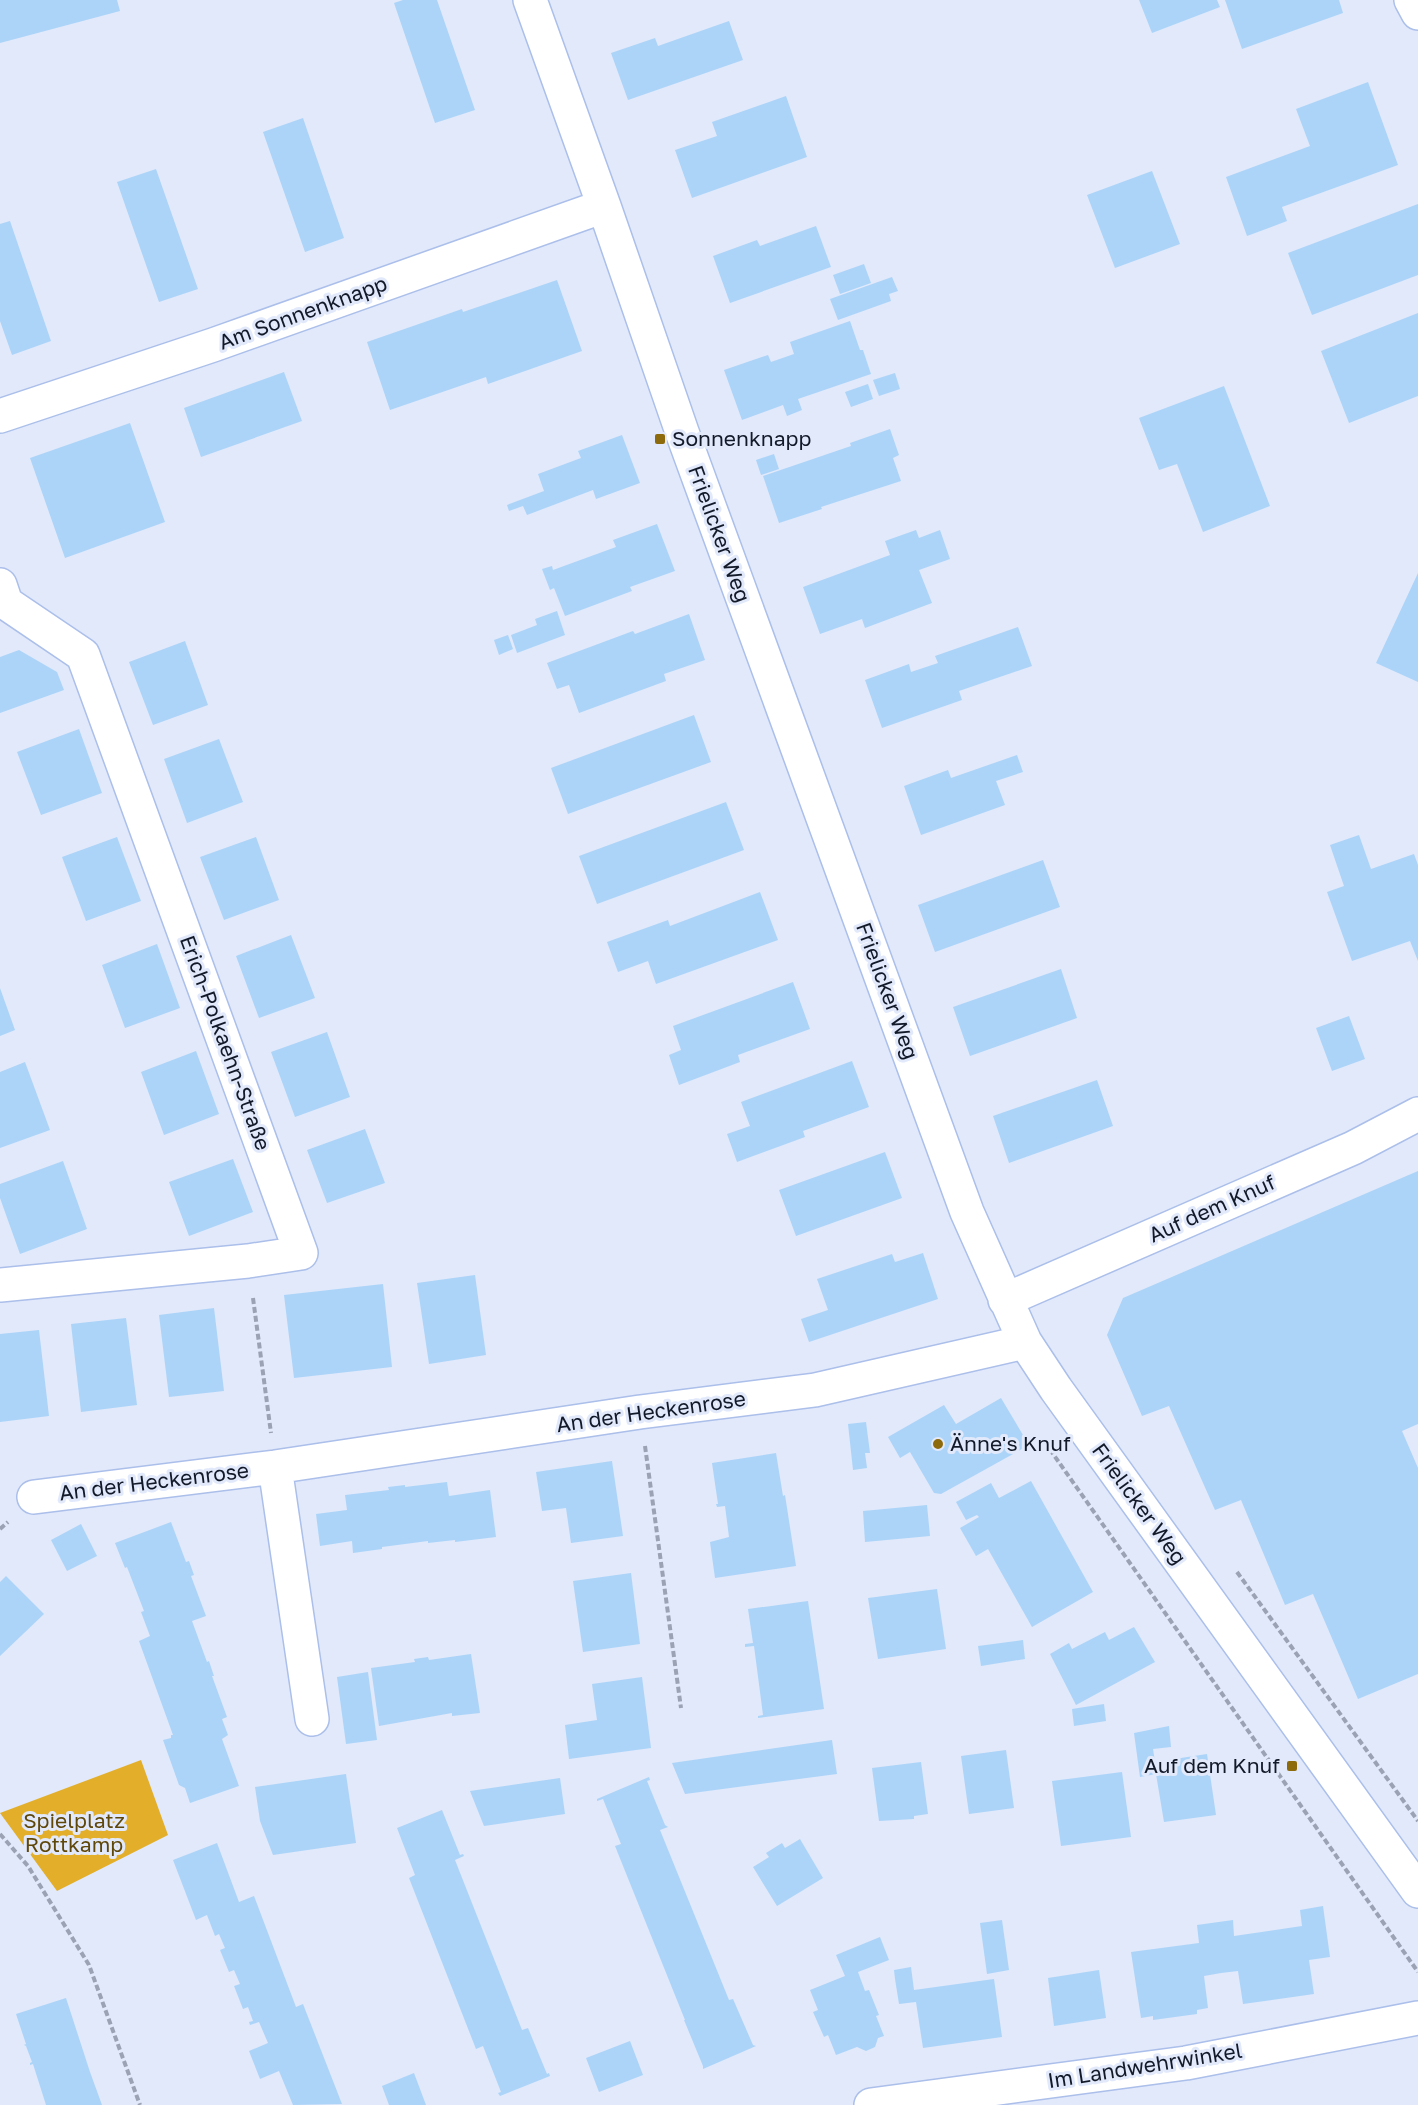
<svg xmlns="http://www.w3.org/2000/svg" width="1418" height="2105" font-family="'Golos Text',sans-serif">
	<rect width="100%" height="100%" fill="#e1e9fb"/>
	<path fill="#e3af2b" d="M141,1760l27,75 -111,56 -57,-78z"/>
	<path fill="#acd4f8" d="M0,0h117l3,11 -120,32z
		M403,0h34l38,110 -40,13 -41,-120z
		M1139,0h78l3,7 -68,26z
		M1225,0h114l4,13 -101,36z
		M729,21l14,39 -115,40 -17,-47 44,-15 3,8z
		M1368,82l30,83 -116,42 5,14 -40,15 -21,-59 84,-31 -14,-37z
		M786,96l21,61 -115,41 -17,-48 42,-14 -5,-14z
		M303,118l41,120 -39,14 -42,-120z
		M156,169l42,120 -39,13 -42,-120z
		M1152,171l28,73 -65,24 -28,-73z
		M1418,204v71l-106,40 -24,-62z
		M10,221l41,120 -39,14 -12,-34v-97z
		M816,226l15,41 -101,36 -17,-47 44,-16 3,6z
		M864,264l7,19 -31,11 -7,-19z
		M892,277l6,14 -9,3 2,7 -53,19 -8,-21z
		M557,280l25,71 -94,33 -2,-7 -96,33 -23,-68 95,-33 1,3z
		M1418,313v83l-69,27 -28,-72z
		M850,321l10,29h3l8,24 -73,25 4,11 -15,6 -4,-11 -41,15 -18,-50 44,-15 3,7 23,-8 -4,-12z
		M284,372l18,49 -101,36 -17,-49z
		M895,373l5,16 -21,7 -6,-16z
		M868,384l5,15 -22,8 -6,-15z
		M1224,386l46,120 -67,26 -26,-68 -18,6 -20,-52z
		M130,423l35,99 -100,36 -35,-100z
		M890,429l9,26 -6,3 8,23 -80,26 1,2 -43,14 -16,-47 88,-30 -1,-3z
		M622,435l18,48 -44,16 -3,-9 -66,25 -4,-9 -14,5 -2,-6 37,-14 -6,-17 43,-16 -3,-7z
		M774,454l5,15 -18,6 -5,-15z
		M657,524l18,47 -45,16 2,4 -67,25 -11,-28 -4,2 -8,-21 10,-3 1,4 63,-23 -3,-7z
		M916,530l3,8 21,-8 10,29 -31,11 13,33 -67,25 -3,-9 -42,15 -17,-47 87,-32 -5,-14z
		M1418,573v109l-42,-19z
		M557,611l8,24 -48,18 -6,-18 26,-10 -2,-6z
		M689,614l16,46 -41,14 2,7 -87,32 -10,-28 -12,4 -10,-26 86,-32 2,3z
		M1018,627l14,39 -73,25 3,9 -80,28 -17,-48 44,-16 2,8 27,-9 -3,-7z
		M508,635l5,14 -14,6 -5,-15z
		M185,641l23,64 -55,20 -24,-63z
		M19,650l38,22 7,18 -64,23v-56z
		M694,715l17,47 -143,52 -17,-46z
		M79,729l23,64 -61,22 -24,-63z
		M219,739l24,63 -56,21 -23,-64z
		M1017,755l6,17 -27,9 9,24 -84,30 -17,-49 44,-16 3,8z
		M726,802l18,48 -147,54 -18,-48z
		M1359,835l12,34 43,-15 4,11v96l-8,-20 -58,20 -25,-69 17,-6 -14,-41z
		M117,837l24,64 -55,20 -24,-64z
		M256,837l23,63 -55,20 -24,-63z
		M1043,860l17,47 -125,45 -17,-47z
		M760,892l18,48 -122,44 -8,-23 -30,11 -11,-30 61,-22 2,6z
		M291,935l24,63 -56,20 -23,-62z
		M157,944l23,64 -55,20 -23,-63z
		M1061,969l16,49 -107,38 -17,-49z
		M793,982l17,47 -72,26 2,7 -61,23 -10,-30 12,-5 -8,-24z
		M0,988l15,42 -15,6z
		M1349,1016l16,43 -33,12 -16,-43z
		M327,1032l23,65 -55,20 -24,-65z
		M196,1051l23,63 -55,21 -23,-63z
		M852,1061l17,46 -66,24 2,6 -68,25 -10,-28 23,-8 -9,-24z
		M25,1062l25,68 -50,18v-76z
		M1097,1080l16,46 -104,37 -16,-47z
		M365,1129l20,54 -58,20 -20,-53z
		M885,1152l17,46 -106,38 -17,-46z
		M233,1159l20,53 -64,24 -20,-54z
		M63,1161l24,68 -67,25 -20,-56v-14z
		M1418,1171v253l-16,7 16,37v206l-60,25 -45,-105 -28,11 -44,-105 -26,10 -46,-104 -27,10 -35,-81 16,-37z
		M923,1253l15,46 -129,43 -8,-23 27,-9 -11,-31 75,-25 3,8z
		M475,1275l11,80 -57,9 -12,-81z
		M383,1284l9,83 -98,11 -10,-83z
		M214,1308l10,83 -55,6 -10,-82z
		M126,1318l11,87 -56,7 -10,-88z
		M39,1330l10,86 -49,6v-88z
		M1001,1398l28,47 -88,49 -7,-1 -24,-41 -10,6 -12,-21 56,-32 12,19z
		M866,1422l4,31h-5l2,15 -14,2 -5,-46z
		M776,1453l7,43 2,-1 11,71 -81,12 -5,-36 19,-5 -4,-31 -8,1 -1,-3h2l-6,-41z
		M612,1461l11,75 -52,7 -5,-35 -24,3 -6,-39z
		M1031,1481l62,111 -61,35 -44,-78 -12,7 -16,-28 19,-11 -2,-2 -11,5 -10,-18 35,-19 8,15z
		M447,1482l2,14 41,-6 6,47 -41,5v-2l-27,3v-2l-46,6v2l-29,4 -1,-12 -32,5 -4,-32 31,-4 -2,-15 44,-5 -1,-3 17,-2v2z
		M927,1505l3,31 -65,6 -2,-31z
		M171,1522l15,40 3,-1 5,14 -3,1 15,40 -14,5 15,41 2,-1 5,15h-2l15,41 -5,2 6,16 -6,4 17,47 -49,17 -5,-15 -6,-3 -16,-45 8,-2v-3h2l-34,-94 11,-5 -9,-24 3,-1 -17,-44 -2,1 -10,-25z
		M81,1524l16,32 -30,15 -16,-31z
		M631,1573l9,71 -57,8 -10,-71z
		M6,1576l38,38 -44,42v-74z
		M937,1589l9,60 -68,10 -10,-61z
		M808,1601l16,108 -66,9v-2l5,-1 -9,-69 -9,1v-3l8,-1 -5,-34z
		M1134,1627l21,35 -79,43 -26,-51 19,-11 3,6 33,-17 4,8z
		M1023,1640l2,19 -44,7 -3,-20z
		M471,1654l9,59 -28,3v-3l-73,13 -8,-58 44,-6 -1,-3 14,-2 1,3z
		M368,1672l9,68 -31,4 -9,-67z
		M642,1677l9,71 -82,11 -4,-34 32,-5 -5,-36z
		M1104,1704l2,17 -32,5 -2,-17z
		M1169,1726l2,21 -18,2 2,13 52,-8 9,61 -52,7 -8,-48 -16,3 -6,-44z
		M832,1740l5,34 -152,20 -13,-31z
		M1006,1750l8,58 -45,6 -8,-58z
		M921,1762l7,52 -14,2v3l-35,2 -7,-53z
		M1122,1772l9,65 -70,9 -9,-65z
		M346,1774l10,69 -83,12 -13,-34 -5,-34z
		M649,1777l1,3 -3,1 18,44 3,2 -8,3 69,170 4,-1 20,46 3,1 -53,23v-3l-19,-46h1l-70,-174 6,-2 -18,-45 -6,2v-2z
		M560,1778l5,36 -81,12 -14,-35z
		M442,1810l18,45 3,-1 1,2 -9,4 67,170 6,-2 19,46 2,-1 1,3 -50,20 -2,-3 3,-1 -18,-46 -7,3 -67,-171 6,-3 -18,-47z
		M800,1839l23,39 -46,28 -24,-39 16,-10 -3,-4 16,-10 3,5z
		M217,1843l22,59 15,-6 42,111 7,-3 39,100 -49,1 -14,-34 -19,8 -11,-28 19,-8 -9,-21 -9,3 -1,-3 4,-1 -5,-14 -5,2 -9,-23 6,-2 -6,-14 -5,2 -9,-22 5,-2 -6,-14 -4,2 -8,-21 -11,5 -23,-60z
		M1323,1906l7,51 -21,3 5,34 -71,10 -5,-33 -17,2 -17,3 4,32 -11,2v4l-44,6v-4l-12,2 -10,-66 68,-9 -2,-18 36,-5 1,16 68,-10 -2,-16z
		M1002,1920l7,50 -22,4 -7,-51z
		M880,1937l9,23 -31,12 7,19 4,-1 10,25 -3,1 8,20 -6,2 -3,9 -9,4 -9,-4 -21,8 -8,-20 -4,2 -11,-25 5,-2 -8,-20 35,-14 -9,-21z
		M911,1967l3,23 80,-11 8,58 -79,11 -7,-46 -17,2 -4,-25 -1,-9z
		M1099,1970l7,48 -52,8 -6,-48z
		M66,1998l24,74 12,33h-56l-13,-41 -3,1v-2l2,-1 -6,-16 -2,-1 2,-1 -10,-30z
		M630,2041l13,34 -44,17 -13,-34z
		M414,2073l12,32h-37l-7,-19z"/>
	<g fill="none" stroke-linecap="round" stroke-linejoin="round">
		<defs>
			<path id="street" d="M530,0l74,206 78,226 285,780 58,130 31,47 362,502
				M1411,0l7,13
				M0,416l213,-71 391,-139
				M0,585l6,18 77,52 218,598 -53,8 -248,24
				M1005,1300l348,-152 65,-34
				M275,1467l37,252
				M34,1497l241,-30 365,-55 175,-22 210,-48
				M871,2105l315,-42 232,-45"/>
		</defs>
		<use href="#street" stroke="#abbfea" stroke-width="36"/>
		<path stroke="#9ba2b3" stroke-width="4" stroke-dasharray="6 3" stroke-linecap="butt" d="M253,1298l18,135
			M1046,1441l5,10 367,521
			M645,1446l36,262
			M0,1529l8,-7
			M1237,1572l181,249
			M0,1834l28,32 61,99 51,140"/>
		<use href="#street" stroke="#fff" stroke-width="33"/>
	</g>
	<g fill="#8d6a0c" stroke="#e1e9fb" stroke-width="2">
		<rect x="654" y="433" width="12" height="12" rx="3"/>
		<circle cx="938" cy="1444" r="6"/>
		<rect x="1286" y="1760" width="12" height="12" rx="3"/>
	</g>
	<g text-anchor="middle" stroke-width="6" stroke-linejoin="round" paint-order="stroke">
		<g font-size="21" fill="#121928" stroke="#e1e9fb">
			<text transform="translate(303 313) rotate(-20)" y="7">Am Sonnenknapp</text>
			<text transform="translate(719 534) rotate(70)" y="7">Frielicker Weg</text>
			<text transform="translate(887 991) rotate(70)" y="7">Frielicker Weg</text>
			<text transform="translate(225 1043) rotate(70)" y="7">Erich-Polkaehn-Straße</text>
			<text transform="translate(1212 1209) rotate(-24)" y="7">Auf dem Knuf</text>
			<text transform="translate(651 1412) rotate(-8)" y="7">An der Heckenrose</text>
			<text transform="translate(154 1482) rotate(-7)" y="7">An der Heckenrose</text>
			<text transform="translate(1139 1504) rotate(54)" y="7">Frielicker Weg</text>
			<text transform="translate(1145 2066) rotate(-9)" y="7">Im Landwehrwinkel</text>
		</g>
		<g font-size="21" fill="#121928" stroke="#e1e9fb" text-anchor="start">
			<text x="672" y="446">Sonnenknapp</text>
			<text x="950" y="1451">Änne's Knuf</text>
			<text x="1280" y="1773" text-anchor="end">Auf dem Knuf</text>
		</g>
		<g font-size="21" fill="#5f470a" stroke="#e1e9fb">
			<text x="74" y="1828">Spielplatz<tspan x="74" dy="24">Rottkamp</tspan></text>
		</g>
	</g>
</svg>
